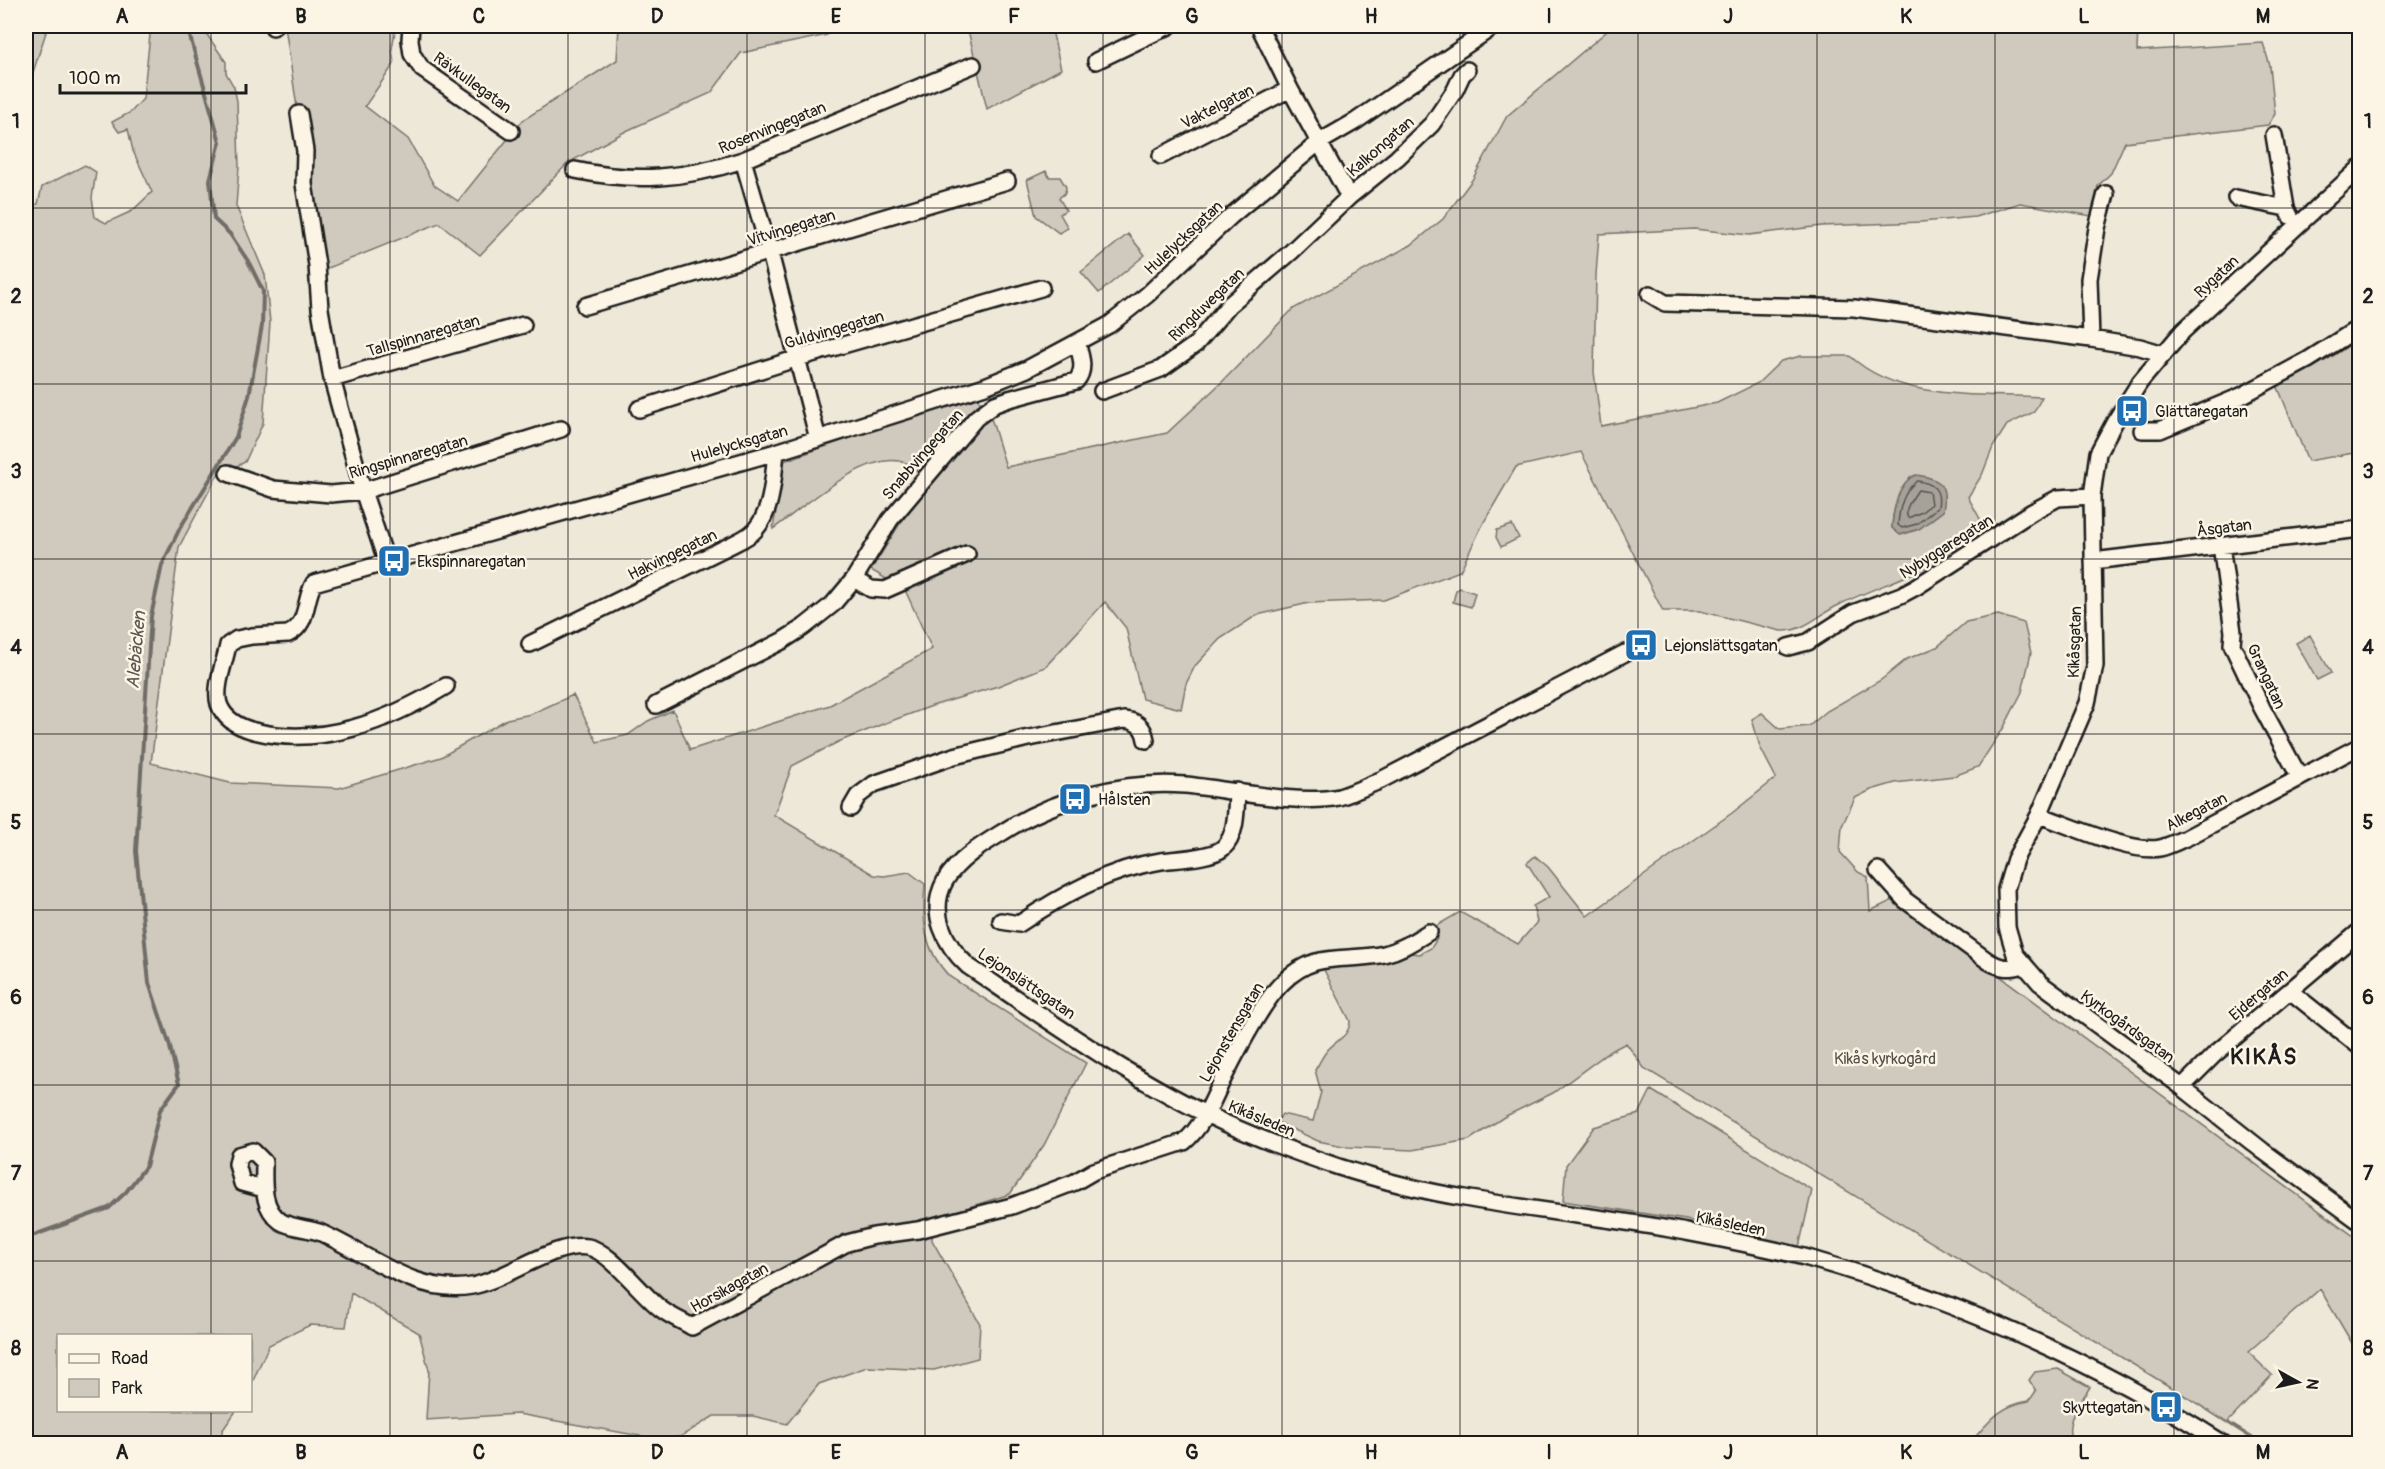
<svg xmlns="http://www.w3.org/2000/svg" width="2385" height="1469" font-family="Pangolin,sans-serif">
	<rect width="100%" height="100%" fill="#eee8d9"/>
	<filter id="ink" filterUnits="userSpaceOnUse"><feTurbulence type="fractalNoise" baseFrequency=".0167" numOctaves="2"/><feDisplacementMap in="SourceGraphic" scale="12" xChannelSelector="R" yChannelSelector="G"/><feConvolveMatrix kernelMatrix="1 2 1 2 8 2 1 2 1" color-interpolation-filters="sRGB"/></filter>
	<g filter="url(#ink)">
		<path fill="#cfcabd" stroke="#76736c" stroke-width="1.5" fill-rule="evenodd" d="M26,26h22l-22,68z
			M151,26h50l25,36v11l8,14 3,14 2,66 -3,39 29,69 5,47 -7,101 -18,39 -28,14 -38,71 -28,216 79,20 109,5 102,-31 66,-38 24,-5 42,-19 24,47 31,-7 20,-14 25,-11 17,40 140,-45 102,-56 -27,-59 -34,-20 28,-45 30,-39c-6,-7 -14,-20 -23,-23 -38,-15 -102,44 -133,66l11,-68 191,-67 17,27 14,46 161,-34 56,-52 70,-72 118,-64 32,-26 29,-39 35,-64 106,-90h525l-1,25 126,-8 7,23 5,48 -7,11 -143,17 -14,31 -13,13 -7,30 -71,-13 -45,14 -54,5 -99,4 -73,9 -55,-6 -95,5 -3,41 -2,97 7,54 116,-23 41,-20 23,-22 20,-5h49c50,46 129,37 192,41l-8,15 -27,13 -14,22 -11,28 -14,22 16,29c-19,14 -39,31 -60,42 -28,14 -58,23 -85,37 -20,9 -35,27 -58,26l-81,-20h-37l-82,-159 -65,15 -32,55 -24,49 -76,29 -75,3 -52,12 -37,24 -25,27 -9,18 -5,25 -39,-10 -16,-71 -21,-26 -60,65 -47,19 -66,20 -49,18 -45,18 -46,24 -18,49 100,60 10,1 25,-4 16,12c-3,38 -2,65 25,93l136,86 -42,82 -34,49 -76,24 -2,22 48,84 -2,34 -44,12 -67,-3 -48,17 -32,40 -34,-8h-39l-34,21 -23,2 -139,-25 -92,6 3,-50 -10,-37 -68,-40 -5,34 -36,-2 -41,20 -18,40 -1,-49h-192v74l178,1 -14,20v12l-196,1v-1237l12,-3 4,-17 43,-22 11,7 -4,26 3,19 11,6 26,-12 20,-19 -19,-41 -5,-22 -9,3 -7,-10 19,-10 12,-13zM1910,477l9,52 -18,6 -9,-7c1,-24 7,-31 18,-51z
			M285,26h111l-4,22 2,16 -29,42 43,33 26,46 24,16 65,-81 94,-60 2,-34h216l-8,9 -86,18 -30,40 -85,38 -58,32 -88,92 -41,-32 -118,48z
			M967,26h84l10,43 -74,40z
			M1046,171l3,6h11l6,10 -1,6 -6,5 7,12 -6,4 8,14 -9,5 -23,-17 -9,-36z
			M1128,234l17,21 -46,38 -18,-21z
			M2359,336v116l-51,9 -31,-76c28,-14 60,-27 82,-49z
			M1512,525l7,13 -18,9 -5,-10 1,-7z
			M1460,588l15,5 -4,14 -18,-5 3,-12z
			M1998,615l26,8 7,30 -9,39 -18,35 -26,40 -24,9 -59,7 -24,7 -16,8 -13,28 -2,26 18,20 10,5 2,34 25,-12 464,341v115l-39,-66 -72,63 24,23 -44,47 34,21h-4l-68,-44 -546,-331 -18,-25 -17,9 -56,41 -49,24 -35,23 -57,10 -64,-3 -30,-6 -41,-19 5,-8 31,7 8,-29 -6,-22c4,-6 7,-13 11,-18 9,-12 23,-14 24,-31l-29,-57 47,-2 43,-9 9,1 11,-6 6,-9 -4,-7 3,-6 24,-14 58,32 19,-22 -4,-16 16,-9 -22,-34 8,-7 13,11 39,49 145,-103 44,-35 -16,-31 -8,-28 10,-6 18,16 29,-3 18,-15 54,-31 26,-21 30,-12 29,-25z
			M2310,635l21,38 -14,7 -21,-37z
			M1651,1090l161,100 -13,57 -113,-27 -123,-19 3,-36 28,-38 45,-13z
			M2058,1369l32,18c-10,16 -29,38 -16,56h-104c19,-21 28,-37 59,-42l7,-10 -7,-11 6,-8z"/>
		<path fill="#a7a299" stroke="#6f6c67" stroke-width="1.5" d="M1916,475c25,3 32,11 27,36l-24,18 -19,6 -8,-7c1,-17 6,-47 24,-53z"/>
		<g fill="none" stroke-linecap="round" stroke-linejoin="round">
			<path stroke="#54524e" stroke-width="1.5" d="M1917,481c17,2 24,9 21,26l-21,17 -15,4 -4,-3c1,-16 5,-34 19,-44z
				M1918,490l11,2 2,12 -9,8 -14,6c-5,-9 5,-20 10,-28z"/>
			<path stroke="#6f6c67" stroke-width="4" d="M26,1238l83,-30 17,-16 20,-26 14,-56 19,-26 -10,-41 -20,-60 -13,-132 15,-235 11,-51 18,-37 56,-91 13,-41 13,-70 1,-35 -15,-30 -18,-27 -16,-15 -4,-39 10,-38 -33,-116"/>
			<defs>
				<path id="street" d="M411,26l-1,14 2,14 10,15 89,62
					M1259,26l31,63 59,108 48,-39 35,-34 23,-34 7,-15 5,-5
					M273,27v-1
					M1096,61l73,-35
					M299,114l6,37 -1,33 13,81 3,44 12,70 31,112 24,72
					M2274,135l12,73
					M1161,156l129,-67
					M743,160l27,93 48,186
					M2360,168l-177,163 -43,51 -26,41 -16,30 -6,43 3,170 -8,37 -48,112 -24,44 -9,30 1,38 8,27 25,29 142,104 81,64 97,71
					M575,170c60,13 110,9 168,-10l230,-95
					M2236,198l50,10 4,8
					M1650,294l15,9 189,5 237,31 49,8 24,7
					M585,306l422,-125
					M2091,339l-2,-60 8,-51 9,-34
					M332,379l191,-54
					M1102,391l59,-22 35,-25 33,-39 62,-53 58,-55
					M639,409l159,-51 243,-70
					M2142,430h18l81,-34 67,-36 52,-33
					M228,473l45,16 58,5 32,-3 198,-62
					M2221,545l12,87 -1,13 30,63 38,70
					M2093,561l267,-32
					M854,579l17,10 14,1 82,-36
					M530,644l201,-99c8,-4 18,-8 24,-15 18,-20 18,-52 21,-78
					M1788,647l20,-5 45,-29 48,-18 15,-8 116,-75 26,-14 34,-2
					M1625,653l-244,127c-14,6 -28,13 -42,17 -43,9 -110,-8 -154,-12 -60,-5 -131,14 -182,47 -20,12 -46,28 -58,49 -17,31 0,64 23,85 77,52 154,107 238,148 42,21 88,38 133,53 41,13 83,24 126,31 71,13 144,20 216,33 42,8 85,16 127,27 147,42 287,103 416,186
					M446,686c-58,35 -125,62 -192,45 -15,-4 -30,-12 -35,-27 -5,-17 6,-42 9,-59l9,-6 15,-3 36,-2c21,-9 16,-35 26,-51l462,-131 209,-66 42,-17 82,-44 38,-30 84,-79 87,-73 38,-22 138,-95
					M656,705l126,-64 22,-14 29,-23 21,-25 36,-59 86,-102 19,-14 14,-5 67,-18c10,-11 5,-25 1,-38
					M851,808l7,-12 16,-12 80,-28 70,-17 100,-19c13,1 20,7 22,20
					M2039,815c30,10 92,39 121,33 9,-2 18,-7 26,-10l174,-92
					M1878,870l27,30 83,61c14,8 21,8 36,4
					M1001,921l18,3c43,-29 90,-55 142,-63 15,-2 51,-3 62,-13 14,-12 13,-39 14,-57
					M2290,991l70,56
					M2182,1087l33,-33 145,-123
					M264,1189l-22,-6 -5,-19 2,-9 14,-4 11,11c0,20 -3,45 16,59 10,7 28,7 39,11 49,21 96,64 153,54 34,-6 83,-45 116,-39 22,4 53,47 73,62 9,7 21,12 31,18l155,-84 27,-7 44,-6 94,-24 63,-24 19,-11 90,-29c19,-16 28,-40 38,-61 14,-28 39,-77 60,-98 34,-34 62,-20 102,-29 17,-4 30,-13 45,-22"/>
			</defs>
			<use href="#street" stroke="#1c1c1c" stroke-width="20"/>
			<use href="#street" stroke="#fcf5e5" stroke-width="15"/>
		</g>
	</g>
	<path fill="none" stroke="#1c1c1c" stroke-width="1.5" stroke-opacity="0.55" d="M211,26v1310M390,26v1418M568,26v1418M747,26v1418M925,26v1418M1103,26v1418M1282,26v1418M1460,26v1418M1638,26v1418M1817,26v1418M1995,26v1418M2174,26v1418M26,208h2334M26,384h2334M26,559h2334M26,734h2334M26,910h2334M26,1085h2334M26,1261h2334M211,1410v34"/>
	<defs>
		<symbol id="bus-square" viewBox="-11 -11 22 22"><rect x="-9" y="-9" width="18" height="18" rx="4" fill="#1f6fb2" stroke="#fcf5e5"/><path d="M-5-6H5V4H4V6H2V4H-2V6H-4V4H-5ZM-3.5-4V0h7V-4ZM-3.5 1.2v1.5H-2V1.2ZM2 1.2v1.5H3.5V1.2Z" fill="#fff"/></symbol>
	</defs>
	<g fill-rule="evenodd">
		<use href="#bus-square" x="2113" y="392" width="38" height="38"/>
		<use href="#bus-square" x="375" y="542" width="38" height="38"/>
		<use href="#bus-square" x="1622" y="626" width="38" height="38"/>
		<use href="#bus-square" x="1056" y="780" width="38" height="38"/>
		<use href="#bus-square" x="2147" y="1388" width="38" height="38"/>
	</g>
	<g text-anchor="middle" stroke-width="5" stroke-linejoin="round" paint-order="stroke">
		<g font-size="16" fill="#1c1c1c" stroke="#fcf5e5">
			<text transform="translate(473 82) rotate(36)" y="6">Rävkullegatan</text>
			<text transform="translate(1217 106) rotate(-27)" y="6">Vaktelgatan</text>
			<text transform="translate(772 127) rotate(-22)" y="6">Rosenvingegatan</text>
			<text transform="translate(1380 146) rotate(-41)" y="6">Kalkongatan</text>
			<text transform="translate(791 227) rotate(-17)" y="6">Vitvingegatan</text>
			<text transform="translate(1183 237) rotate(-43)" y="6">Hulelycksgatan</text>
			<text transform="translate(2216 276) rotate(-43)" y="6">Rygatan</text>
			<text transform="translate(1206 304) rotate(-44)" y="6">Ringduvegatan</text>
			<text transform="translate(834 329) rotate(-16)" y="6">Guldvingegatan</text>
			<text transform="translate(423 335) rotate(-16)" y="6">Tallspinnaregatan</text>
			<text transform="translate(739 443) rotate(-16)" y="6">Hulelycksgatan</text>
			<text transform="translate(922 454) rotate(-49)" y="6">Snabbvingegatan</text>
			<text transform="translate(408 456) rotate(-16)" y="6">Ringspinnaregatan</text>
			<text transform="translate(2224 527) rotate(-7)" y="6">Åsgatan</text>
			<text transform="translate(1946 546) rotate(-32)" y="6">Nybyggaregatan</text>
			<text transform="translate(672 554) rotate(-26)" y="6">Hakvingegatan</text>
			<text transform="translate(2074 642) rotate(-88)" y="6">Kikåsgatan</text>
			<text transform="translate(2267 676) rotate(65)" y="6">Grangatan</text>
			<text transform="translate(2196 811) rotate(-27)" y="6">Alkegatan</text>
			<text transform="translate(1027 983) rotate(34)" y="6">Lejonslättsgatan</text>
			<text transform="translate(2258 994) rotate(-40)" y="6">Ejdergatan</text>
			<text transform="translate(2128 1026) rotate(36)" y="6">Kyrkogårdsgatan</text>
			<text transform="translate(1231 1032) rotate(-60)" y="6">Lejonstensgatan</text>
			<text transform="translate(1262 1118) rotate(23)" y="6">Kikåsleden</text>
			<text transform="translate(1731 1223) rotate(12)" y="6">Kikåsleden</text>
			<text transform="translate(729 1287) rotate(-29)" y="6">Horsikagatan</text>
		</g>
		<g font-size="16" fill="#1c1c1c" stroke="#fcf5e5" text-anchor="start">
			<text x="2155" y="417">Glättaregatan</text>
			<text x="417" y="567">Ekspinnaregatan</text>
			<text x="1664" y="651">Lejonslättsgatan</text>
			<text x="1098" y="805">Hålsten</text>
			<text x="2143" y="1413" text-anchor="end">Skyttegatan</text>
		</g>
		<g font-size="16" fill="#52504c" stroke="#fcf5e5">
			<text x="1885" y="1064">Kikås kyrkogård</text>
		</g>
		<g font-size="18" font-style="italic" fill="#5b5854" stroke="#fcf5e5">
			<text transform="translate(136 650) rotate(-85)" y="6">Alebäcken</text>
		</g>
		<g font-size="22" font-weight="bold" letter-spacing="1.5" fill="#1c1c1c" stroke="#fcf5e5">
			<text x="2264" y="1064">KIKÅS</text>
		</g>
	</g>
	<rect width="2385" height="1469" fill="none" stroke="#fcf5e5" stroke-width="66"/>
	<rect x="57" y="1334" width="195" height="78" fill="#fcf5e5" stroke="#a29e95" stroke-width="1.5"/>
	<rect x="69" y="1354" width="30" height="9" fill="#fcf5e5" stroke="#a29e95" stroke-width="1.5"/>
	<text x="111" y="1364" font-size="18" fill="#1c1c1c">Road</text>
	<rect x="69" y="1379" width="30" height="18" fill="#cfcabd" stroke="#a29e95" stroke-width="1.5"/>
	<text x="111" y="1394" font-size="18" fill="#1c1c1c">Park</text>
	<g transform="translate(2298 1382) rotate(98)" stroke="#fcf5e5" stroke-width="4.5" paint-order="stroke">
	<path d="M0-4.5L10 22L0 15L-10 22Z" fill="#1c1c1c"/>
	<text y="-9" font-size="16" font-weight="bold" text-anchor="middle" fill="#1c1c1c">N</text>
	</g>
	<path d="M60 84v9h186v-9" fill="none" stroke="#1c1c1c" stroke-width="3"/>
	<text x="69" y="84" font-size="18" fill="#1c1c1c" stroke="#fcf5e5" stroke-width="4.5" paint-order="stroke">100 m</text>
	<rect x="33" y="33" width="2319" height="1403" fill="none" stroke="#1c1c1c" stroke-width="2"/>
	<g font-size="20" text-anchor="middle" font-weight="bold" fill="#1c1c1c">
		<text x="122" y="23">A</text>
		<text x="301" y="23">B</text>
		<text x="479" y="23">C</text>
		<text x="657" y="23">D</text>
		<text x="836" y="23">E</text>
		<text x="1014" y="23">F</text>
		<text x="1192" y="23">G</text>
		<text x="1371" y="23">H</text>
		<text x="1549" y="23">I</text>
		<text x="1728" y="23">J</text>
		<text x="1906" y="23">K</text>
		<text x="2084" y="23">L</text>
		<text x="2263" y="23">M</text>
		<text x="16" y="128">1</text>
		<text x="2368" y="128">1</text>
		<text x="16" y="303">2</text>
		<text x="2368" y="303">2</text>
		<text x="16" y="478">3</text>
		<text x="2368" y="478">3</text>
		<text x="16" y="654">4</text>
		<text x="2368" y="654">4</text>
		<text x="16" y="829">5</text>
		<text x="2368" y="829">5</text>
		<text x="16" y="1004">6</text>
		<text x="2368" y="1004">6</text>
		<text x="16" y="1180">7</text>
		<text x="2368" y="1180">7</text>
		<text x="16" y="1355">8</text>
		<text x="2368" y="1355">8</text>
		<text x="122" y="1459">A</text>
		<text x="301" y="1459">B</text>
		<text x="479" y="1459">C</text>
		<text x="657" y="1459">D</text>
		<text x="836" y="1459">E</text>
		<text x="1014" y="1459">F</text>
		<text x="1192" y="1459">G</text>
		<text x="1371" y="1459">H</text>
		<text x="1549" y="1459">I</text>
		<text x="1728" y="1459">J</text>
		<text x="1906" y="1459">K</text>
		<text x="2084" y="1459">L</text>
		<text x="2263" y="1459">M</text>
	</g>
</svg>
